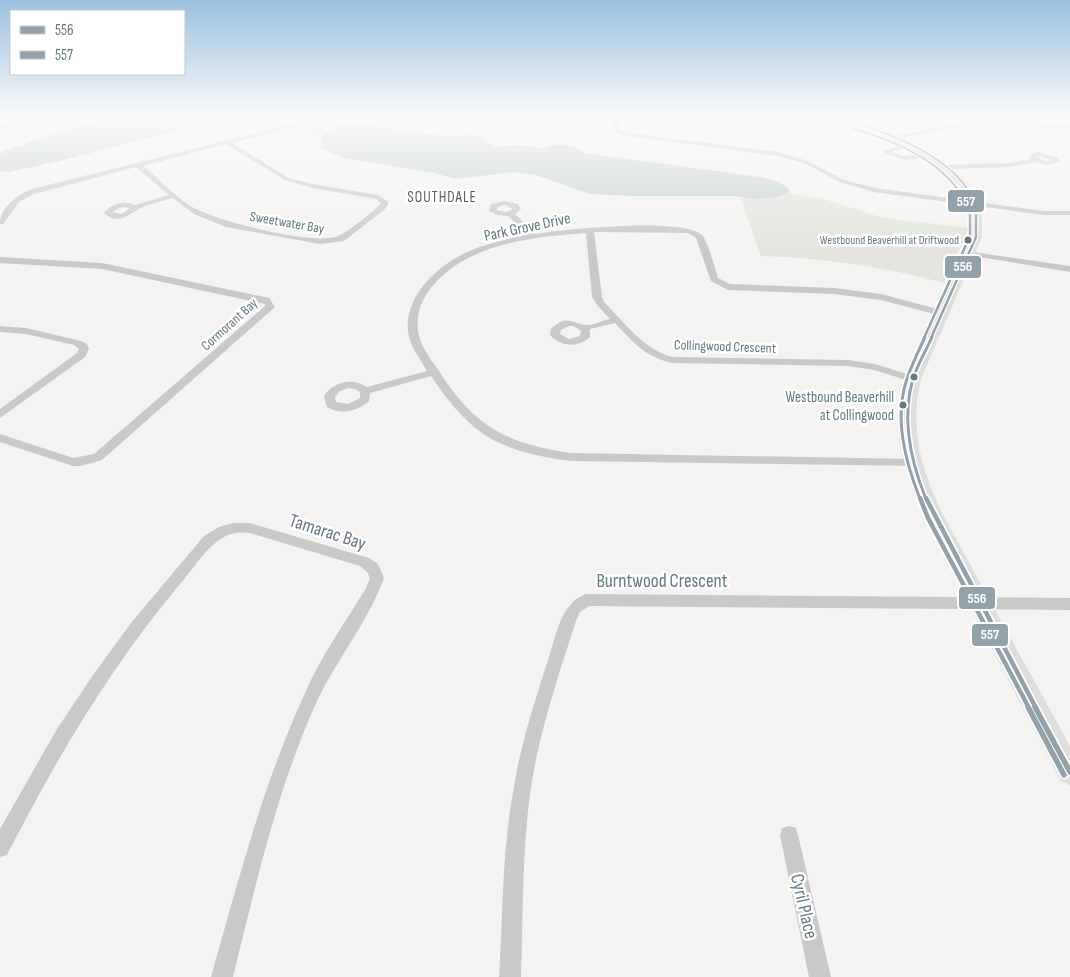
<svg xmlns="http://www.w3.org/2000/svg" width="1070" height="977" font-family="'Sofia Sans Condensed',sans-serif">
	<rect width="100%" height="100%" fill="#f4f3f1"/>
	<path fill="#e3e5de" d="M325,116l24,6c-10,2 -28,6 -31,17l-28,-12z
		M789,193l31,5 64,20 85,10 -25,55c-59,-16 -121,-25 -183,-27l-21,-59h35z"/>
	<path fill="#c7d1d2" d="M114,116h120l-175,45 -50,11 -9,-1v-18l4,-2 85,-29z
		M354,123l65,10 33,3 20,-2 12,4 4,5 7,3 24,-1 24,3 7,-3h15l9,1 12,7 179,25 14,4 10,7v4l-14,4 -18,2 -25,-3h-100l-42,-2 -54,-19 -22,-3 -59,7 -20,-6 -92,-15 -21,-10 -2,-9c7,-12 20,-15 34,-16z"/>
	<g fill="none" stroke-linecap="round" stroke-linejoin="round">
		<path fill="#c8c9c9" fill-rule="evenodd" d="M21,116h9l-30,13v-4z
			M314,116h9l-19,8 -72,19 57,35 24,6 65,11 11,7 -4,7 -41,32 -24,3 -94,-17 -32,-13 -21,-16c-11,3 -22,5 -32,10 -12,5 -21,19 -37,5 7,-9 20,-13 31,-8l34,-10 -33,-28 -102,27 -15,8 -16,22h-3c0,-16 15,-26 28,-34l272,-68zM226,144l59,36 28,8 63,11 5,4c-5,7 -37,32 -45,34 -28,7 -122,-16 -147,-32 -16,-11 -31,-27 -46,-39zM122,207l8,1 -8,6 -10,-2z
			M515,116h6l-2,3 5,2 9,-2 -2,-3h6l3,4 -16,5 -11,-4z
			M613,116h6l1,13 4,3 154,20 30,9 36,19 31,8 169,23h26v4h-26l-170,-23 -34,-10 -36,-19 -27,-7 -157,-21 -6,-5z
			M980,119l90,6v4l-90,-6 -87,16 -3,-2z
			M910,143l2,1v2l-21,6 14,4 25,-2 3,2 -28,4 -19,-6 -2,-3z
			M1038,152l20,6 2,4 -15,3 -8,-3 -28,5 -63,2 -3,-2 3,-2 63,-2 21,-4 1,-5zM1038,156l15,4 -7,1 -10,-4z
			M505,201l13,3 3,5 -6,5 20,20c29,-5 148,-17 167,1 6,6 13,34 16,43l12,6 104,4 47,6 64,17 2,2 -5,3 -61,-16 -47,-6 -106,-4 -17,-9 -15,-43 -8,-5 -94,-1 8,65 2,5c20,20 40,48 69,55l175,3 27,4 42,13 1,2 -5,3 -39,-12 -26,-4 -175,-3c-28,-6 -39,-20 -58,-40l-25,6v8c-11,11 -30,10 -40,-2l1,-6c16,-15 19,-6 35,-4 6,1 18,-5 24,-6l-13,-14 -5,-8 -6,-64c-55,4 -127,11 -160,62 -8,13 -11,29 -6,44 4,12 12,22 19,32 36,56 66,72 132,82l341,6 6,4 -2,3 -345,-5c-72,-10 -99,-24 -140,-85l-61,17 -1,8c-12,11 -28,14 -42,6l-3,-11c9,-14 28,-19 43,-9l60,-16c-6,-11 -15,-22 -18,-34 -8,-35 23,-67 52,-82 20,-10 44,-16 66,-20l-19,-19 -11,-1 -8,-4 2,-7zM505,205l8,4 -7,3 -9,-2v-3zM569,326h5l7,5 -1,5 -11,3 -9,-5 1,-4zM348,388l7,1 5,3v6l-12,6 -12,-2 -1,-5 5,-6z
			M965,251l105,15v6l-102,-17 -4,-2z
			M0,257l102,6 167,35 6,9 -173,153 -21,6h-8l-73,-24v-8l73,24 21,-4 171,-148v-2l-163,-35 -102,-6z
			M0,326l26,2 55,13 6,3 2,5 -4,8 -85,61v-9l77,-56 2,-4 -5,-4 -48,-11 -26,-2z
			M233,523h17l119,35 9,6 6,14c-16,44 -47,81 -67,123 -40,88 -61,183 -84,276h-22c27,-96 52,-193 94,-284 16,-37 40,-70 61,-105l4,-10 -3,-6 -7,-6 -110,-33c-9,-1 -18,-1 -26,4 -18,10 -30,31 -44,47 -69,82 -124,175 -173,271l-7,2v-28l57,-100 36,-54 38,-52 73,-87 15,-9z
			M586,594l484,4v12l-481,-4 -9,6 -4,9c-18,56 -38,114 -46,173 -8,61 -7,122 -9,183h-22c4,-62 3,-124 14,-185 7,-45 21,-89 35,-132 8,-23 12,-57 38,-66z
			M789,826l7,2 2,7 33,142h-22l-29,-142 2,-7z"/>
		<path fill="#dddedd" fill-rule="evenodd" d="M831,116c41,0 117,39 141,73 11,15 10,31 10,48l-61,142c-12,51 0,89 22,136l127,231v39l-9,-4 -129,-248 -17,-37 -12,-38 -4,-19 1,-40 5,-20 65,-142c0,-8 2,-16 1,-23 -3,-42 -67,-70 -101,-83 -12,-4 -29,-7 -39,-15z"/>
		<defs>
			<path id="bus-1-far4" d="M836,116c43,14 112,36 135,79 3,5 4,12 6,18"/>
			<path id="bus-1-far3" d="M931,338l45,-101v-25"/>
			<path id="bus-1-far2" d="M926,499c-15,-37 -25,-80 -13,-120 4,-14 13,-28 19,-42"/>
			<path id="bus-1-far1" d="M926,498l110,210"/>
			<path id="bus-1" d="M1035,707l35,65"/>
			<path id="bus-2-far4" d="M833,122c51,16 118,35 137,91"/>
			<path id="bus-2-far3" d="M924,338l46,-102v-24"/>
			<path id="bus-2-far2" d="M920,499c-15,-38 -27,-83 -12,-123 5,-14 11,-26 17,-39"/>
			<path id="bus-2-far1" d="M920,498l8,20 101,190"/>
			<path id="bus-2" d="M1028,707l36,68"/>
		</defs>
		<use href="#bus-1-far4" stroke="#fff" stroke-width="4"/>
		<use href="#bus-1-far3" stroke="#fff" stroke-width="5"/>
		<use href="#bus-1-far2" stroke="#fff" stroke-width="6"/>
		<use href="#bus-1-far1" stroke="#fff" stroke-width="8"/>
		<use href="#bus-1" stroke="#fff" stroke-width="9"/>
		<use href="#bus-2-far4" stroke="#fff" stroke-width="4"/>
		<use href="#bus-2-far3" stroke="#fff" stroke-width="5"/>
		<use href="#bus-2-far2" stroke="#fff" stroke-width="6"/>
		<use href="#bus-2-far1" stroke="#fff" stroke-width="8"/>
		<use href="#bus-2" stroke="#fff" stroke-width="9"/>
		<use href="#bus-1-far4" stroke="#92a2a8" stroke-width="2"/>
		<use href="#bus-1-far3" stroke="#92a2a8" stroke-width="2.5"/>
		<use href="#bus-1-far2" stroke="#92a2a8" stroke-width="3"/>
		<use href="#bus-1-far1" stroke="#92a2a8" stroke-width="4.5"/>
		<use href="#bus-1" stroke="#92a2a8" stroke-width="5.5"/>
		<use href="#bus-2-far4" stroke="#92a2a8" stroke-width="2"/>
		<use href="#bus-2-far3" stroke="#92a2a8" stroke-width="2.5"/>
		<use href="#bus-2-far2" stroke="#92a2a8" stroke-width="3"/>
		<use href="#bus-2-far1" stroke="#92a2a8" stroke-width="4.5"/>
		<use href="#bus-2" stroke="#92a2a8" stroke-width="5.5"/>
	</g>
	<linearGradient id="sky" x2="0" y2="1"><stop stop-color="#9bc0df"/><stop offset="0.46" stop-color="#fafaf9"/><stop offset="1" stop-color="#fafaf9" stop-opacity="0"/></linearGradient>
	<rect width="1070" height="253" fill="url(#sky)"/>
	<g fill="#637a82" stroke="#fff" stroke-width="2">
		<circle cx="968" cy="240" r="4.5"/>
		<circle cx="914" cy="377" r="4.5"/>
		<circle cx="903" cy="405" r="4.5"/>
	</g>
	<g text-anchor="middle" stroke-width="5" stroke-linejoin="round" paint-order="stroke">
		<g font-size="12" fill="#637a82" stroke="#fff" text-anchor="end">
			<text x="959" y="244">Westbound Beaverhill at Driftwood</text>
		</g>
		<g font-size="14" fill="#637a82" stroke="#fff">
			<text transform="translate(287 222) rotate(10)" y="5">Sweetwater Bay</text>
			<text transform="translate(229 324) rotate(-42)" y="5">Cormorant Bay</text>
			<text transform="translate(725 346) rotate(2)" y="5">Collingwood Crescent</text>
		</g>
		<g font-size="15" letter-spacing="1" fill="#516167" stroke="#fff">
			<text x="442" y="202">SOUTHDALE</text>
		</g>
		<g font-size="15" fill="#637a82" stroke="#fff" text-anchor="end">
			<text x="894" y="402">Westbound Beaverhill<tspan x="894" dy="18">at Collingwood</tspan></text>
		</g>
		<g font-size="16" fill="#637a82" stroke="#fff">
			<text transform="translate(527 226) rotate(-12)" y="6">Park Grove Drive</text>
		</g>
		<g font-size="19" fill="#637a82" stroke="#fff">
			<text transform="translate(328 531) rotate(18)" y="7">Tamarac Bay</text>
			<text x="662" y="587">Burntwood Crescent</text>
			<text transform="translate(805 906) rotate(77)" y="7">Cyril Place</text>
		</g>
	</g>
	<g stroke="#fff" stroke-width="2">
		<rect x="947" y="189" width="38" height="24" rx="5" fill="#92a2a8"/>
		<rect x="944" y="255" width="38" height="24" rx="5" fill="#92a2a8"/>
		<rect x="958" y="586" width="38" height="24" rx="5" fill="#92a2a8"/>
		<rect x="971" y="623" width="38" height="24" rx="5" fill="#92a2a8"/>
	</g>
	<g font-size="14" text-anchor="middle" font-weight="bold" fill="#fff">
		<text x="966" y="206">557</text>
		<text x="963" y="271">556</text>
		<text x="977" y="603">556</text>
		<text x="990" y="639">557</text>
	</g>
	<rect x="10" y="10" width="175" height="65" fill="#ffffff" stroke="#c1cacd"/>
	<rect x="20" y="26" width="25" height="8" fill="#92a2a8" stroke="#c1cacd"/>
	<text x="55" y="35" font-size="15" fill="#637a82">556</text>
	<rect x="20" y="51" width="25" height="8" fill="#92a2a8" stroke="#c1cacd"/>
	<text x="55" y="60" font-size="15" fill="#637a82">557</text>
</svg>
